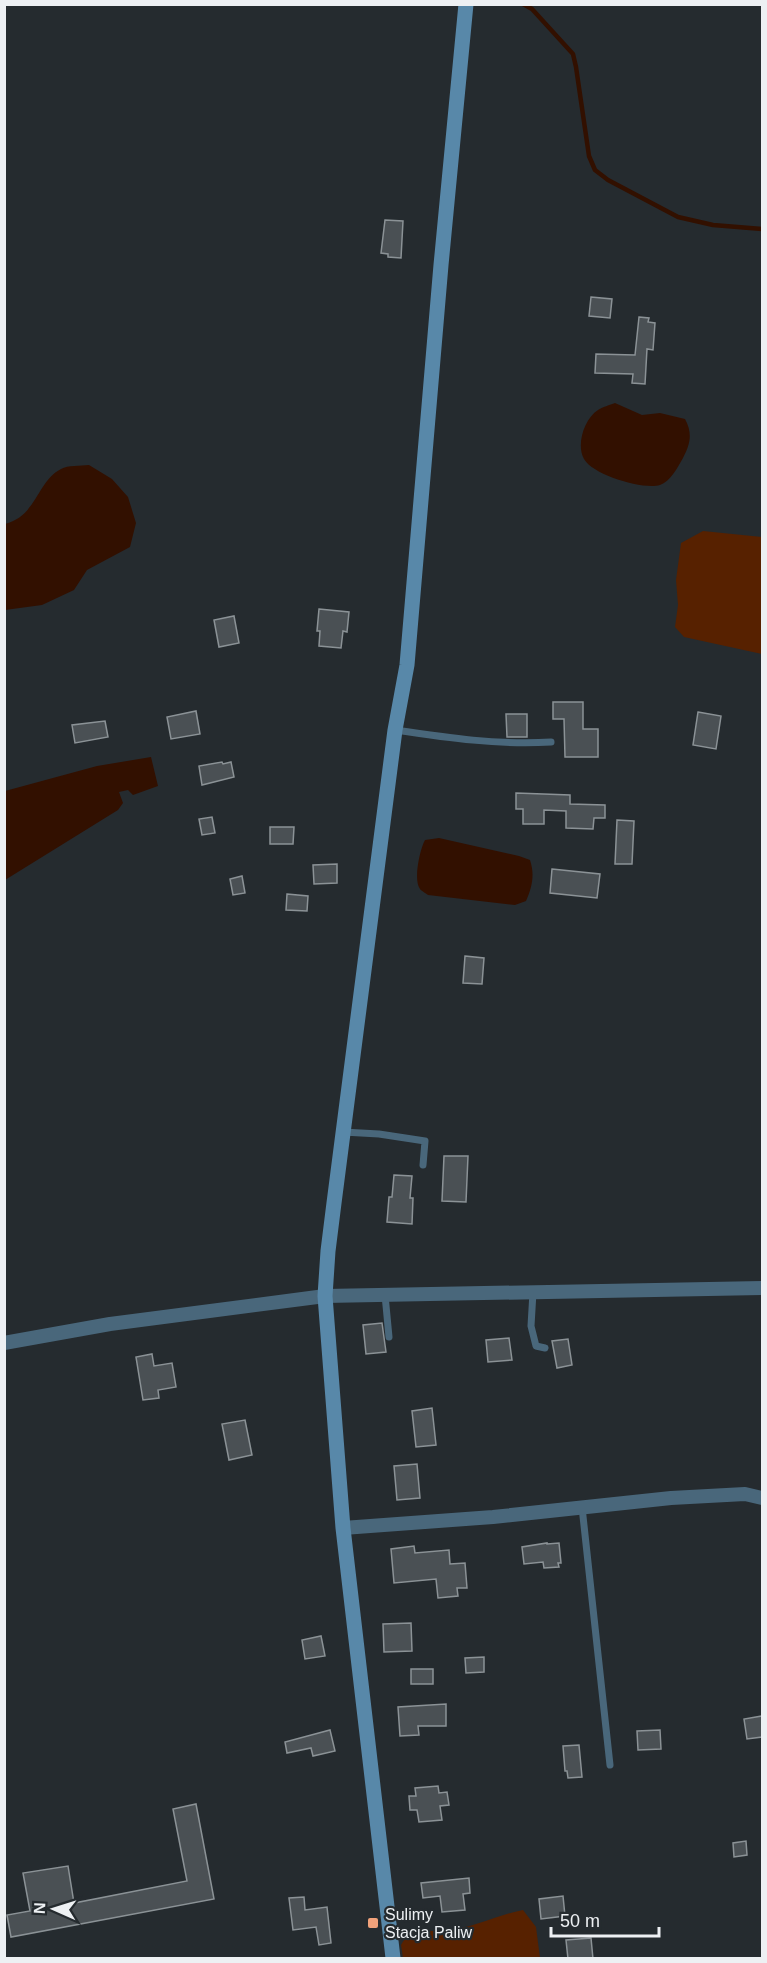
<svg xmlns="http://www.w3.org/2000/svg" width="767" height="1963" font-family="Helvetica,sans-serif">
	<rect width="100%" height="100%" fill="#252b2f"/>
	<path fill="#572100" d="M703,531l59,6v117l-78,-17 -9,-10 3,-22 -2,-25 5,-37z
		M523,1910l13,17 4,31h-137l-2,-13c2,-3 5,-9 8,-11 11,-7 26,-1 37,-3 27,-3 51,-16 77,-21z"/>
	<path fill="#321000" d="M615,403l27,12 18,-2 25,6c8,15 5,25 -2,39 -5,9 -13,24 -23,27 -17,5 -67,-10 -76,-26 -8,-14 0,-40 14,-49 4,-3 12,-5 17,-7z
		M89,465l23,14 16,18 8,26 -6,24 -43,23 -13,20 -32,15 -37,5v-86c32,-8 32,-43 56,-55 7,-4 19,-3 28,-4z
		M151,757l7,29 -25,9 -5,-5 -9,2 4,11 -5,7 -113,70v-89l92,-25z
		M439,838l80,18 11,4c5,15 2,27 -4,41l-11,4 -87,-10c-1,-1 -8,-5 -8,-6 -7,-9 0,-40 5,-49z"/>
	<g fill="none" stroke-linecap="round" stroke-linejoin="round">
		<path stroke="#321000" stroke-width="4.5" d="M523,4l9,5 41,45 3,13 13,89 6,14 13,10 70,37 35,8 49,4"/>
	</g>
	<path fill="#4a5054" stroke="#8b9296" stroke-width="1.5" d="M385,220l18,1 -2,37 -13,-1v-3l-7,-1z
		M591,297l21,2 -2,19 -21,-2z
		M639,317l10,1 -1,4 7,1 -2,27 -6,-1 -2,35 -13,-1 1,-9 -38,-1 1,-19 39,1z
		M319,609l30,3 -2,20 -4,-1 -2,17 -22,-2 1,-15h-3z
		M234,616l5,27 -20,4 -5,-27z
		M553,702h30v27h15v28h-33l-1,-38h-11z
		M196,711l4,23 -29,5 -4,-22z
		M698,712l23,4 -5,33 -23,-4z
		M506,714h21v23h-20z
		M105,721l3,16 -33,6 -3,-18z
		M222,762l1,2 8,-2 3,15 -32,8 -3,-19z
		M516,793l54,2v9l35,1v13h-11l-1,11 -27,-1v-17l-22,-1v14h-21v-15h-7z
		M212,817l3,16 -13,2 -3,-16z
		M617,820l17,1 -2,43h-17z
		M270,827h24l-1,17h-23z
		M337,864v19l-23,1 -1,-19z
		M552,869l48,5 -3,24 -47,-5z
		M242,876l3,17 -12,2 -3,-16z
		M287,894l21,2 -1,15 -21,-1z
		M465,956l19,2 -2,26 -19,-1z
		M444,1156h24l-2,46 -24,-1z
		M394,1175l18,1 -2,22h3l-1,26 -25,-2 2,-25h3z
		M382,1323l4,29 -20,2 -3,-29z
		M509,1338l3,22 -24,2 -2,-22z
		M568,1339l4,26 -15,3 -5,-27z
		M152,1354l2,12 18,-3 4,24 -18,3 1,8 -16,2 -7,-43z
		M432,1408l4,37 -20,2 -4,-36z
		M245,1420l7,35 -23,5 -7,-36z
		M417,1464l3,34 -23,2 -3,-34z
		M547,1543v1l12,-1 2,20h-3l1,4 -15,1 -1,-6 -19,2 -2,-17z
		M414,1546l1,7 34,-3 1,14 15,-1 2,25h-10l1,8 -20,2 -2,-19 -42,4 -3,-34z
		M411,1623l1,28 -28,1 -1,-28z
		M321,1636l4,20 -20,3 -3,-19z
		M484,1657v15l-18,1 -1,-15z
		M411,1669h22v15h-22z
		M446,1704v22h-28l1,9 -19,1 -2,-29z
		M762,1716v21l-15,2 -3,-20z
		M330,1730l5,21 -22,5 -2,-8 -24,5 -2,-11z
		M660,1730l1,19 -23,1 -1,-19z
		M579,1745l3,32 -14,1 -1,-7h-2l-2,-25z
		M438,1786l1,7 8,-1 2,13 -9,1 2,14 -23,2 -2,-12h-7l-1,-14h7l-1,-8z
		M196,1804l18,95 -203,38 -4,-22 23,-4 -7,-38 45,-7 6,37 113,-22 -14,-72z
		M746,1841l1,14 -13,2 -1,-14z
		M469,1878l1,15 -7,1 2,16 -23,2 -2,-16 -17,2 -2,-15z
		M563,1896l2,20 -24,3 -2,-20z
		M304,1897l1,13 22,-3 4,36 -12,2 -3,-18 -23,3 -4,-32z
		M591,1938l2,21h-25l-2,-19z"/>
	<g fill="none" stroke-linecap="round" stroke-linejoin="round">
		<path stroke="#49677b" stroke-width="7" d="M395,730c54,8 102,15 156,12
			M343,1132l36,2 46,7 -2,24
			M533,1292l-2,34 5,20 9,2
			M385,1295l4,42
			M582,1507l28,258"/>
		<path stroke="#49677b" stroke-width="14" d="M4,1343l106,-19 215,-28 437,-8
			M343,1528l150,-11 178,-19 74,-4 17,4"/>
		<path stroke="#5888a9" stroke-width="15" d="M393,1958l-50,-430 -18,-232 3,-45 6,-48 61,-473 12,-65 34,-400 25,-261"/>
	</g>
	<rect fill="#f1a27b" stroke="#252b2f" stroke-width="2" x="367" y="1917" width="12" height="12" rx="3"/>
	<g text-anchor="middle" stroke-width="4.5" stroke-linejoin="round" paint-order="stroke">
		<g font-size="16" fill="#edf0f3" stroke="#252b2f" text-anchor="start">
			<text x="385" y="1920">Sulimy<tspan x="385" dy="18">Stacja Paliw</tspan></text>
		</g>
	</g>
	<rect width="767" height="1963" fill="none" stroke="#edf0f3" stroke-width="12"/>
	<g transform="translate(54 1909) rotate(273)" stroke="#252b2f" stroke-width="4.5" paint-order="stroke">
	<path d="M0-4.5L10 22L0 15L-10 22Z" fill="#edf0f3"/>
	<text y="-9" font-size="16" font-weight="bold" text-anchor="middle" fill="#edf0f3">N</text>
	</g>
	<path d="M551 1927v9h108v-9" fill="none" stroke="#edf0f3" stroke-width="3"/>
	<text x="560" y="1927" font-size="18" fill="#edf0f3" stroke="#252b2f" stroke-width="4.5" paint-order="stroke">50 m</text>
</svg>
